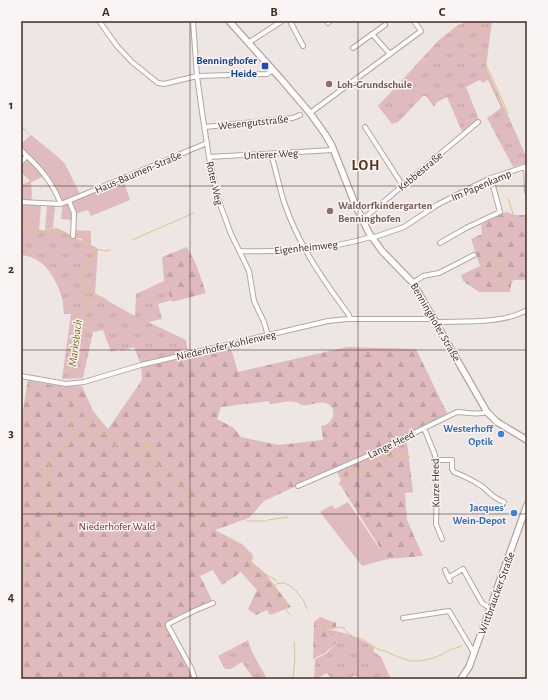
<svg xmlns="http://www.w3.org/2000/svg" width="548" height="700" font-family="'Alegreya Sans',sans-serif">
	<defs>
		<pattern id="grass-tufts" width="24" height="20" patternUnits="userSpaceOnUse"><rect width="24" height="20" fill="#e0bbbd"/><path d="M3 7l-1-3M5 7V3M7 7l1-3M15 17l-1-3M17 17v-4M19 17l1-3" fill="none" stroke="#c1a1a2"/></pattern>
		<pattern id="forest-firs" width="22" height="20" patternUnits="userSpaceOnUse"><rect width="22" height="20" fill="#e0bbbd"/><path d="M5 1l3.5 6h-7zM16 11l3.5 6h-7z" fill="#c1a1a2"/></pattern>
	</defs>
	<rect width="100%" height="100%" fill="#eee6e3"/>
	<path fill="url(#grass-tufts)" d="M469,21h23l-6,46 41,91v5l-14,4 -26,-49 14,-10 -13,-28 -6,3 -2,-3 -14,7 12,30 -1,5 -14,12 -16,-37 -10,5 -3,5 -8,-11h-3l-25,26 -6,2 -14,-18 61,-66 19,-15z
		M21,224l21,7 15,-3 41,21 -3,45 40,22 1,-22 28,-13 8,19 -14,4 4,15 -14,3 38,18 2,14 -47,11 -7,-18 -13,4 -2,-2 -8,3 -8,-22 -10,2 -10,46 -21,1 9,-65h-7c-1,-7 -1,-16 -4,-22 -7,-19 -18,-35 -39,-37z
		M331,630c16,3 30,9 44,18l-2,3 8,6 10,22h-33l-3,-4 -6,4h-18l-4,-6 -11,6h-2l1,-20 12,-6 10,-11 -11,-11z
		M248,640l4,12 15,27h-13l-12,-17 -11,7h-6l-7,-13z"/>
	<path fill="url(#forest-firs)" fill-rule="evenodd" d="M508,212l6,3h13v65h-15l-2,12h-31l-16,-11 -2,-6 19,-9 -9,-27 11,-5 -1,-9 16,-11z
		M187,247l9,17 10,29 -34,9 -8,-21 -2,-24z
		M230,345l8,27 109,-25 69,2 32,66 -42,19 7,58 -8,1 2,27 16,36 -36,3 -48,-76 2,-3 -6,-12 -71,33 -15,17 -34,12 27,14 11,11 -1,7 13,11 26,34 -21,8 -3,-5 -11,5 -8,-6 9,-19 -16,-18 -19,13 -9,-15 -13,6 12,24 -44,24 30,55h-177v-258l7,-41c18,4 35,8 54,6l11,25 15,18 34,-49 -1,-15zM269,401l1,3c7,0 17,-4 25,-2 3,0 5,3 8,3 7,1 15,-4 22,-2 14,3 9,22 -4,23l2,14 -45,5 -37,-8 -7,-9 -17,-9 4,-12z
		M320,617l16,6v4l-10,4 11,11 -11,10 -13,7 1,-37z"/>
	<path fill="#e0bbbd" d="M394.5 97a4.5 4.5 0 1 1 9 0a4.5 4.5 0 1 1-9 0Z
		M31,135l26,21 8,8 17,34 41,-19 7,21 -39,16 -3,-6 -13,4 -2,6 -12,-1 2,-18 -3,-1 -15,-24 -14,6 1,11 -1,11 10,1 -2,25 -18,-7v-38l9,-4 -9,-9v-28z
		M47,205l8,1 -2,22 -8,2z
		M74,230l17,1v14l-8,-4 -1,-3 -8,-1z
		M348,502l31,46 1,-1 7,12 -25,7 -42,-54 12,-7 3,4z"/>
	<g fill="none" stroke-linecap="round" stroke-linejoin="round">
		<path stroke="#d5c889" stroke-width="1" d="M479,32l4,-11
			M477,40v5l31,68 -1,1
			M22,127l7,7
			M508,198l6,19
			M21,223l21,8 15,-2 14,7
			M132,240l62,-27
			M96,249l9,2 5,-1
			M503,255l-5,9v9l5,4 10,4
			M492,270l4,-3
			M86,289l21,11
			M72,378c-1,-21 2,-43 7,-64l10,-1v-14l-5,-20 5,-19 5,-5 2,-7 -13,-7 -1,-3 -8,-1
			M70,416h7l3,-3 3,1 2,9 4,1 12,-1 1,3 -1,5 2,3 13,2 4,5 7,4 4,5 6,1 3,-1
			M88,424l3,13
			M144,447l4,-1 4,1 3,12 2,5 5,5h7l4,12 11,7 6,6c0,4 -1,7 0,11 0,2 9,15 12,16
			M59,451l8,6
			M139,451l11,12 8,25
			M115,456l1,-19
			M48,463l5,28
			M372,466l12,-8 13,-4 13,3
			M35,472l6,-3 2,1
			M145,475l1,-16
			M340,484l3,-7 16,-5h5l5,-4
			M268,520l20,-3
			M247,521h19
			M225,538l4,2 5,8 15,10 3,5 3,8 12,4 10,6
			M33,554c7,-9 2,-14 7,-22l4,-1 4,1c7,-6 8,-19 4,-27 -1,-3 -4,-5 -5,-8 -2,-7 -4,-14 -5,-21l2,-3v-7l13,-12 4,-6 7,-2 5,-8 3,-2c-10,-13 -6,-33 -7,-48
			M21,570l4,-3 2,-5
			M290,615l-17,-24c-1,-7 5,-8 12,-8 11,6 18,14 22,26
			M318,623l13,6 9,-2 4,1 3,5 7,4 8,2 18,11 5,1 11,5 14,5h10l13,-3 8,-3 8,-5 13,-4
			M293,679l2,-21 -1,-16"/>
		<defs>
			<path id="street" d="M99,21l18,25 15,16 26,21 6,1 33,-8 70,-2 6,-4
				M193,21l4,55 5,36 7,45 9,42 13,35 18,37 5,30 10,21 4,14
				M290,21l13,25
				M328,23l2,-2
				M372,34l18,20
				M248,43l34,-22
				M353,48l32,-23
				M310,113l111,-82 -7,-10
				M205,127l88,-9 7,-3
				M365,127l38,59
				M21,150l6,6
				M271,154c5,16 8,32 13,48 14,42 39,78 65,113l1,4
				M209,157l124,-7
				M21,162l6,-6c16,15 25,27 34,48
				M526,166l1,25
				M69,201l5,12 -1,23
				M21,202l40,2 146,-61
				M362,220l116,-98
				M372,238l32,-11 33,-22 33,-17 21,-10 36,-12
				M440,243l26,-15 34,-16 -9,-34
				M240,251c45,1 88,-1 131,-14
				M413,283l10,-7 16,-3 35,-18
				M436,322c28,-1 67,2 91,-12
				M21,376l45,8 18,-2 57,-17 187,-44 20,-2h86
				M424,428l11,27 2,39 -1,30 6,15
				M436,460h16v9l2,3c10,4 20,9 29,15 8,7 10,11 21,15
				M298,486l67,-29 92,-45c10,0 20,4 30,0
				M445,570l5,11
				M449,577l14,-8 19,34 8,5
				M403,618l46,-7 25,42
				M195,679l-4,-11 -23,-42v-2l26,-13 19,-8"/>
			<path id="secondary" d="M229,21l52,58 29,34 15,21 7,12 23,58 14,29 13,18 31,32 74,129 10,10 30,18
				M461,679l8,-12 5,-14 53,-148"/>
		</defs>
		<use href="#street" stroke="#b3a7a1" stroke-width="6"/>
		<use href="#secondary" stroke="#b4a49b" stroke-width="8"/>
		<use href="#street" stroke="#fff" stroke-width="4"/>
		<use href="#secondary" stroke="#fff" stroke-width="5.5"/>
	</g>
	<path fill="none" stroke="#402e22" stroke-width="1" stroke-opacity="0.55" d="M190,21v658M358,21v658M21,186h506M21,350h506M21,514h506"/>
	<rect fill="#1a4fb4" stroke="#faf5f4" stroke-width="1.5" x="261" y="62" width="8" height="8" rx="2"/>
	<g fill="#8d6e63" stroke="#faf5f4" stroke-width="1.5">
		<circle cx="329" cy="84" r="4"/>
		<circle cx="330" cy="211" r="4"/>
	</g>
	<g fill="#3f7fe0" stroke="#faf5f4" stroke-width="1.5">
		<circle cx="501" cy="434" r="4"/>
		<circle cx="514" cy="513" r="4"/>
	</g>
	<g text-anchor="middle" stroke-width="3" stroke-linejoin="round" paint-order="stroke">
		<g font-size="11" font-weight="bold" fill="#164399" stroke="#faf5f4" text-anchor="end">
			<text x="257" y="64">Benninghofer<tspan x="257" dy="13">Heide</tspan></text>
		</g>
		<g font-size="11" font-weight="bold" fill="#785e54" stroke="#faf5f4" text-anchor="start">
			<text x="337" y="88">Loh-Grundschule</text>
			<text x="338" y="209">Waldorfkindergarten<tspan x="338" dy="13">Benninghofen</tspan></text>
		</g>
		<g font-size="11" fill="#402e22" stroke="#faf5f4">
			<text transform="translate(253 122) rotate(-6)" y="4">Wesengutstraße</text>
			<text transform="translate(271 154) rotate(-3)" y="4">Unterer Weg</text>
			<text transform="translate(420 171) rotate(-40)" y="4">Kebbestraße</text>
			<text transform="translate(138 172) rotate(-23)" y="4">Haus-Bäumen-Straße</text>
			<text transform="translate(215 183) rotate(77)" y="4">Roter Weg</text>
			<text transform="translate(481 185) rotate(-23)" y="4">Im Papenkamp</text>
			<text transform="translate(306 247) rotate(-6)" y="4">Eigenheimweg</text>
			<text transform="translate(436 322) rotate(60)" y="4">Benninghofer Straße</text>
			<text transform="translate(226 345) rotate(-13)" y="4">Niederhofer Kohlenweg</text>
			<text transform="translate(391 444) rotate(-26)" y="4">Lange Heed</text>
			<text transform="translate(435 483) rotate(-91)" y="4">Kurze Heed</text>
			<text transform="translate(496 593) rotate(-70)" y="4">Wittbräucker Straße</text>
		</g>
		<g font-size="11" font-weight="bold" fill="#366cbe" stroke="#faf5f4" text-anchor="end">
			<text x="493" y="432">Westerhoff<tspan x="493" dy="13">Optik</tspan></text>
			<text x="506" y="511">Jacques’<tspan x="506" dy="13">Wein-Depot</tspan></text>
		</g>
		<g font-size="11" fill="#79302a" stroke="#faf5f4">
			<text x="117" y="530">Niederhofer Wald</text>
		</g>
		<g font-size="12" font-style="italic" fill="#7f7019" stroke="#faf5f4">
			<text transform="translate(75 343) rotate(-83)" y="4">Marksbach</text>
		</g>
		<g font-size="15" font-weight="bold" letter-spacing="1" fill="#53351d" stroke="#faf5f4">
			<text x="366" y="170">LOH</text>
		</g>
	</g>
	<rect width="548" height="700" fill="none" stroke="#faf5f4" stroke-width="44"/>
	<rect x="22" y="22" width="504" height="656" fill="none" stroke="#402e22" stroke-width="1.5"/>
	<g font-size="13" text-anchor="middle" font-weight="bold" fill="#402e22">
		<text x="106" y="16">A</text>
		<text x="274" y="16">B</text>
		<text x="442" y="16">C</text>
		<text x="11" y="109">1</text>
		<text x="11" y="273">2</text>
		<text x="11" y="437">3</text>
		<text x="11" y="601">4</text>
	</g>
</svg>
